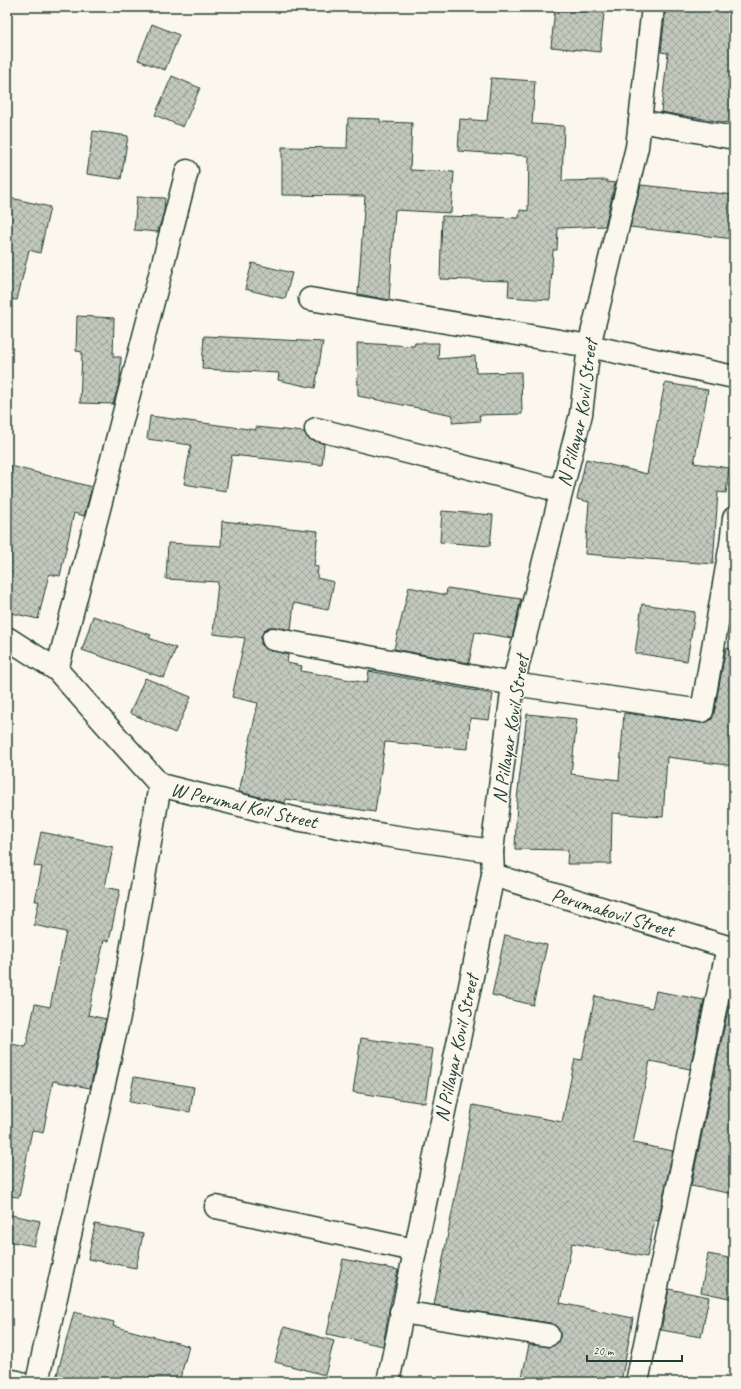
<svg xmlns="http://www.w3.org/2000/svg" width="741" height="1389" font-family="Caveat,sans-serif">
	<defs>
		<pattern id="building-cross-hatch" width="8" height="8" patternUnits="userSpaceOnUse"><rect width="8" height="8" fill="#c4c9be"/><path d="M0 0l8 8M0 8l8-8" fill="none" stroke="#9fa49b"/></pattern>
	</defs>
	<rect width="100%" height="100%" fill="#fbf7ec"/>
	<filter id="ink" filterUnits="userSpaceOnUse"><feTurbulence type="fractalNoise" baseFrequency=".025" numOctaves="2"/><feDisplacementMap in="SourceGraphic" scale="8" xChannelSelector="R" yChannelSelector="G"/><feConvolveMatrix kernelMatrix="1 2 1 2 8 2 1 2 1" color-interpolation-filters="sRGB"/></filter>
	<g filter="url(#ink)">
		<path fill="url(#building-cross-hatch)" stroke="#1f3d34" d="M666,7h24l44,5v112l-73,-12 7,-59 -7,-1z
			M555,8l49,5 -4,39 -49,-5z
			M152,24l27,11 -14,35 -27,-10z
			M172,76l28,12 -17,39 -28,-12z
			M491,78l44,3 -3,43 32,2 -2,55 45,-1v2l8,1 -10,43 -47,2 -1,22h-4l-3,50 -42,-3 1,-16 -69,-2 2,-63 77,2 1,-8 8,1 1,-55 -71,-5 2,-32 27,2z
			M348,118l32,1v3l32,1 -2,47 44,2 -3,41 -56,-3 -6,90 -31,-6 7,-98 -83,-1v-48l65,1z
			M93,131l35,5 -7,43 -34,-5z
			M641,185l93,10v44l-104,-12z
			M7,197l43,10 -10,46 -11,-3 -12,50 -10,-1z
			M137,197l28,1 -1,13 -6,21 -24,-2z
			M252,263l40,10 -7,26 -40,-10z
			M77,316l37,2 -1,39h8l-1,23 -7,24 -33,-1 2,-51 -6,-1z
			M204,336l119,6 -8,46 -37,-8 1,-7 -77,-4z
			M357,343l57,3 1,-3h24l-1,16 37,-3 1,17 45,-1 1,42 -43,1 1,6 -28,2 1,-8 -95,-19z
			M665,383l43,7 -14,73 35,5 -3,25 -8,-1 -5,72 -128,-10 4,-52 -12,-3 9,-40 61,15z
			M150,416l106,14v-3l48,5 4,6 16,6 -2,21 -90,-10 -6,36 -42,-7 7,-39 -44,-6z
			M7,465l85,22 -8,29 -10,-3 -14,63 -11,-2 -11,45 -31,-7z
			M442,511l51,4 -3,31 -50,-4z
			M222,521l96,10 -4,35 4,1 -1,11 17,4 -6,28 -34,-7 -3,27 -16,-3h-7l-4,4 -3,6v7l4,4 23,7 -1,8 15,3 -1,5 66,12 2,-12 124,23 -4,26 -19,-2 -2,31 -83,-7 -10,70 -89,-13 -1,4 -46,-11 19,-89 -26,-6 13,-59 -32,-4 5,-52 -52,-3 2,-36 53,3z
			M409,587l37,8 1,-7 74,11 -9,39 -37,-6 -6,31 -75,-14z
			M642,604l53,8 -8,49 -52,-8z
			M93,616l58,19 -2,3 27,10 -12,30 -82,-28z
			M726,648l8,1v117l-67,-9 -4,60 -51,-4 -1,51h-44l1,-14 -53,-1 2,-50 10,-85 50,5 -6,55 48,6 5,-67 76,10 7,-1 5,-3 2,-6z
			M145,678l46,19 -16,36 -45,-20z
			M41,832l72,15 -8,40 15,3 -11,51 -5,-1 -16,75 18,4 -16,69 -37,-7 -10,52 -11,-3 -13,67 -12,-1v-93l5,-25 -5,-2v-33l19,4 9,-43 15,3 16,-75 -32,-7 5,-24h-4l7,-34 -8,-1z
			M505,935l42,10 -14,60 -41,-10z
			M656,991l48,9 -14,69 -40,-8 -17,82 40,8 -15,70 -3,-1 -8,37 -75,-14 -12,60 73,15 -12,64h-100l8,-37 24,1 4,-3 3,-6v-6l-4,-5 -6,-3 -116,-18 39,-200 89,17 13,-63 7,1 13,-64 57,12z
			M729,1005l5,1v188l-43,-8z
			M361,1038l72,11 -8,54 -72,-11z
			M134,1077l60,10 -4,25 -61,-10z
			M7,1214l33,7 -6,25 -27,-5z
			M95,1224l48,10 -7,34 -48,-9z
			M708,1254l26,5v40l-33,-7z
			M343,1259l55,11 -9,40 -6,36 -56,-12z
			M669,1289l40,8 -8,40 -40,-7z
			M74,1312l40,10 -1,4 76,20 -10,36h-124z
			M284,1327l50,14 -9,34 -50,-13z"/>
		<g fill="none" stroke-linecap="round" stroke-linejoin="round">
			<defs>
				<g id="street">
					<path d="M640,121l94,17"/>
					<path d="M310,299l279,47 145,31"/>
					<path d="M316,429l245,62"/>
					<path d="M7,638l50,32 103,115 141,35 83,15 108,16"/>
					<path d="M273,639l240,45 189,27 29,-167 3,-26"/>
					<path d="M57,670l130,-499"/>
					<path d="M493,875l241,74"/>
					<path d="M216,1207l198,43"/>
					<path d="M401,1312l147,23"/>
					<path d="M37,1382l85,-379 38,-218"/>
					<path id="s1" d="M388,1382l105,-507 -1,-24 21,-167 68,-270 8,-68 48,-199 16,-140"/>
					<path d="M637,1382l91,-435"/>
				</g>
				<path id="secondary" d="M7,1380l11,2"/>
			</defs>
			<use href="#street" stroke="#1f3d34" stroke-width="25"/>
			<use href="#secondary" stroke="#1f3d34" stroke-width="25"/>
			<use href="#street" stroke="#fbf7ec" stroke-width="22"/>
			<use href="#secondary" stroke="#fbf7ec" stroke-width="22"/>
		</g>
	</g>
	<g text-anchor="middle" stroke-width="3" stroke-linejoin="round" paint-order="stroke">
		<g font-size="20" fill="#1f3d34" stroke="#fbf7ec">
			<text dy="7" stroke="none"><textPath href="#s1" startOffset="989">N Pillayar Kovil Street</textPath></text>
			<text transform="translate(510 729) rotate(-81)" y="7">N Pillayar Kovil Street</text>
			<text transform="translate(244 805) rotate(13)" y="7">W Perumal Koil Street</text>
			<text transform="translate(613 912) rotate(17)" y="7">Perumakovil Street</text>
			<text transform="translate(456 1048) rotate(-78)" y="7">N Pillayar Kovil Street</text>
		</g>
	</g>
	<rect width="741" height="1389" fill="none" stroke="#fbf7ec" stroke-width="24"/>
	<rect x="12" y="12" width="717" height="1365" fill="none" stroke="#1f3d34" stroke-width="1.5" filter="url(#ink)"/>
	<path d="M587 1355v6h95v-6" fill="none" stroke="#1f3d34" stroke-width="2"/>
	<text x="593" y="1355" font-size="12" fill="#1f3d34" stroke="#fbf7ec" stroke-width="3" paint-order="stroke">20 m</text>
</svg>
